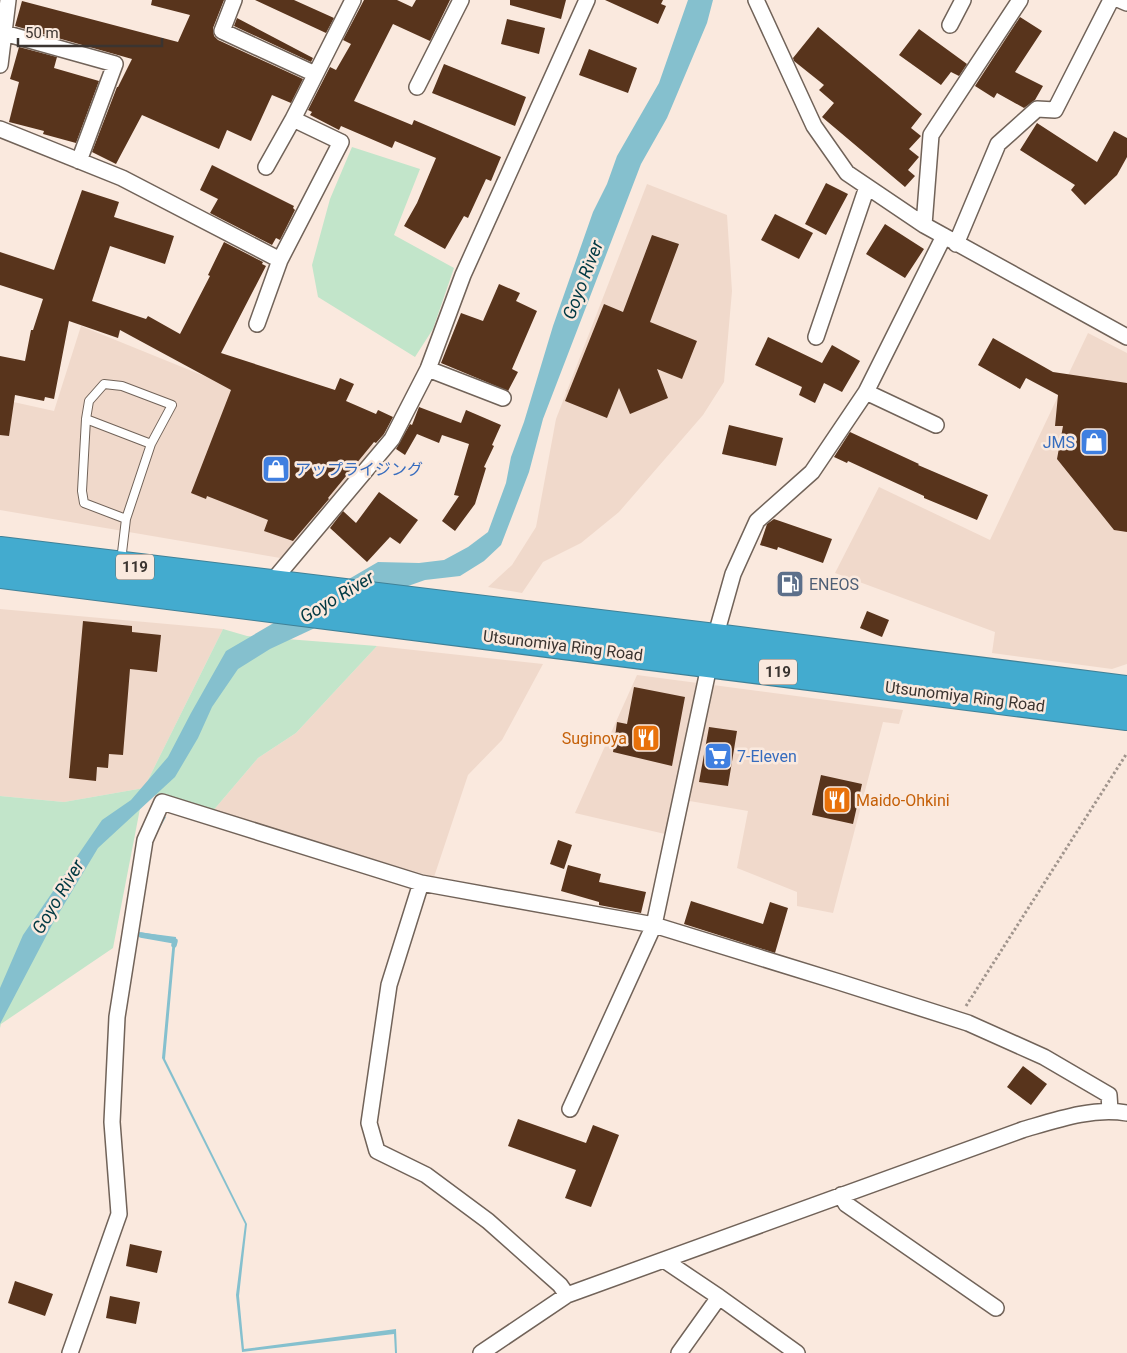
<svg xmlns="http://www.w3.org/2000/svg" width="1127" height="1353" font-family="Roboto,'Noto Sans JP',sans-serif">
	<rect width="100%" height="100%" fill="#fae9de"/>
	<path fill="#f0d9cb" d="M647,184l80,31 5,76 -8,91 -21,33 -84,97 -38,31 -38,19 -21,31 -34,-6 24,-22 24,-38 20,-108z
		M81,326l298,121 -93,112 -286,-49v-111l54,12z
		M1088,333l39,20v311l-15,5 -120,-16 3,-21 -160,-59 44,-86 111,53z
		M0,609l223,20 -79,159 -80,14 -64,-6z
		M377,646l166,18 -41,76 -34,35 -34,102 -222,-65 46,-54 38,-25z
		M637,675l266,35 -4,14 -16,-2 -50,191 -36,-7v-14l-60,-24 11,-57 -76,-13 -7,36 -90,-21z"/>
	<path fill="#c2e5ca" d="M352,147l68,22 -26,66 60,33 -21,61 -18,28 -97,-60 -6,-32 18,-66z
		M223,629l24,7 130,10 -81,87 -38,25 -46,54 -56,-17 -12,-7 -31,160 -112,76 -1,4v-232l64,6 80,-14z"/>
	<path fill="#85c0ce" d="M688,0h25l-6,23 -40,95 -26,46 -98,255 -14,53 -28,73 -17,16 -24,15 -35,4 -31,11 -124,58 -32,20 -26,38 -14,31 -23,39 -77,71 -45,75 -53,101v-36l23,-53 79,-115 29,-20 37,-43 23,-44 35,-62 152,-89 41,1 25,-3 24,-13 20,-15 18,-49 5,-26 13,-35 29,-96 40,-114 14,-28 10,-28 42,-73z
		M164,816l2,1 -13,23 -16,92 39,5 -11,122 82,165 -8,72 5,53 152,-20 1,24h-2l-1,-19 -152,18 -6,-57 9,-71 -83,-166 11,-119 -39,-4 14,-94z"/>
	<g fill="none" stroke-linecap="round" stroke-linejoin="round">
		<path stroke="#85c0ce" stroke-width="5.5" d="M141,935l34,6 -1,4"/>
	</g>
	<path fill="#58341c" d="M152,0h72l-11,28 1,8 4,4 85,39 -12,24 -19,-8 -21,46 -24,-11 -8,19 -77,-34 -26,49 -24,-12 25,-65h1l14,-28 -117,-33 7,-25 156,41 12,-27 -39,-10z
		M255,0h39l40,18 -8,15z
		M364,0h33l15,7 4,-7h34l-20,41 -37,-17 -39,77 58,24 2,-5 87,37 -10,24 -5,-2 -18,39 -4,-2 -19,33 -41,-23 13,-23 19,-45 -41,-17 -3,7 -51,-22 -2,4 -29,-15 2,-3 -4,-2 22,-43 6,3 15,-26 -8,-4z
		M510,0h56l-5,19 -51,-14z
		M605,0h58l-2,4 5,2 -8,18z
		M1020,17l22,14 -27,41 28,14 -8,14 -11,8 -27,-15 -3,5 -19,-12z
		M237,18l76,40 -2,4 -77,-36z
		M507,19l38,9 -6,26 -38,-10z
		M818,27l104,87 -11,14 10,8 -12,13 10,8 -11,13 7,6 -10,11 -83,-70 12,-14 -15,-13 5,-5 -30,-24 -1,-3z
		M919,29l48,35 -8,12 -8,-4 -10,13 -42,-30z
		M19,47l38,10 -3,11 45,13 -23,62 -33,-9 1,-3 -35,-9 10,-40 -9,-3z
		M589,49l48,19 -9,25 -49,-18z
		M444,64l82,33 -11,29 -83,-33z
		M1037,123l60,39 17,-31 13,7v19l-10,18 -32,30 -14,-15 4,-5 -55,-35z
		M212,165l82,41 -1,2 2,2 -15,30 -4,-2 -4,7 -62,-32 8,-14 -18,-9z
		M826,183l22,11 -22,41 -21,-11z
		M82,190l37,12 -5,15 60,19 -9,28 -55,-18 -18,55 54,18 2,-3 32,18 30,-58 -2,-1 16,-33 39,20 -1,2 4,2 -45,87 114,37 5,-12 14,6 -8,17 30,13 2,-4 15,7 -9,17 -8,9 -2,-1 -46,56 1,1 -36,42 -29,-10 4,-11 -61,-24 -1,3 -15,-6 40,-103 -111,-60 -2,8 -49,-17 -15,78 -9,-2 -1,4 -29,-6 -6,41 -9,-1v-79l25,5 6,-31h2l10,-31 -43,-14v-33l54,18z
		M775,214l38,19 -14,26 -38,-19z
		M885,224l39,25 -19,29 -39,-24z
		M652,235l27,9 -29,78 47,19 -15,38 -25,-10 11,29 -38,16 -11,-26 -12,30 -42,-17 39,-97 19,8z
		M499,284l21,9 -4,8 21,10 -25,58 6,3 -10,19 -67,-28 20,-50 22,8z
		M768,337l54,26 10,-18 28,16 -18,31 -18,-9 -9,20 -16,-8 3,-8 -47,-22z
		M993,338l60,34 74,11v149l-13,-2 -57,-71 6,-33h-8l3,-31 -32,-17 -6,11 -42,-24z
		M419,407l42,16 5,-13 35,15 -9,20 2,1 -10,21 2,1 -11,36 -20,27 -13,-10 17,-25 -5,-1 15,-51 -27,-9 -3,8 -22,-9 -12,21 -9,-6 14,-25 2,1z
		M729,425l54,13 -7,28 -54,-12z
		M850,432l69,32 -1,1 70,30 -11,25 -53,-22v-2l-76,-35 -1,2 -13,-6z
		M379,492l39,28 -18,24 -10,-7 -23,25 -37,-34 13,-17 13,12z
		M774,519l58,20 -9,24 -45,-16 -1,3 -17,-5 7,-21z
		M867,611l22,9 -7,17 -22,-9z
		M83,621l49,5v6l29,3 -4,37 -27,-3 -7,86 -14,-1 -1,14 -11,-1 -1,14 -27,-3z
		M634,687l51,10 -13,69 -59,-14 4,-30 10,2z
		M709,727l28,4 -9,55 -29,-4z
		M821,775l41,9 -9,40 -41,-9z
		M558,840l14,5 -8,24 -14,-5z
		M568,865l33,9 -2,8 47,10 -5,21 -42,-8v-3l-38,-11z
		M691,901l72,23 7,-22 18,6 -13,45 -91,-29z
		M1023,1066l24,18 -16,21 -24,-18z
		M518,1119l68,24 7,-18 26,10 -28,72 -26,-9 11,-28 -68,-24z
		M130,1244l32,7 -5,22 -31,-7z
		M15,1281l38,13 -8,22 -37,-13z
		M110,1296l30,6 -4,22 -30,-6z"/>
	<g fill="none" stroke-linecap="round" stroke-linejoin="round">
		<defs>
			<path id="lane" d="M86,419l65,25 -25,75 -5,42
				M126,519l-42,-16 -2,-12 4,-72 3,-18 15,-17 18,2 50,19 -21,39"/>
			<path id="street" d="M234,0l-12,31 93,43
				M756,0l58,126 33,47 77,52 203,112
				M1120,0l7,3
				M950,25l13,-25
				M4,33l111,31 -36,97
				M0,65l8,-65
				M417,87l44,-87
				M0,129l122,49 158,82 61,-118 -48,-23 60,-119
				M266,167l27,-48
				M924,225l7,-90 89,-135
				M956,244l42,-100 39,-35 18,1 56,-110
				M257,324l23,-64
				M816,337l51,-150
				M428,369l75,29
				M866,392l70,33
				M270,587l1,-4 121,-144 36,-70 35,-94 124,-275
				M421,883l-32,102 -20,138 8,28 49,24 62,46 72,64 7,10
				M570,1109l84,-184 61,-287 18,-64 24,-53 55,-49 54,-80 78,-156
				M841,1195l5,9 150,104
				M664,1260l55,37 -40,56
				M719,1297l78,56
				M70,1353l49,-139 -7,-92 5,-105 28,-177 17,-38 259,81 233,42 185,57 129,41 76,34 65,38 1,15
				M481,1353l86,-58 455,-165c34,-10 70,-23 105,-17"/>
			<path id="highway" d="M0,551l715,87 412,52
				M0,574l1127,142"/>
		</defs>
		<use href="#lane" stroke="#716359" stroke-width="10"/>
		<use href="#street" stroke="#716359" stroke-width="18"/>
		<use href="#highway" stroke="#408197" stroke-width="30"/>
		<path stroke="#a1958d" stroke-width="3" stroke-dasharray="2.5 2.5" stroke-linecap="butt" d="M966,1006l161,-253"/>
		<use href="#lane" stroke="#fff" stroke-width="8"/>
		<use href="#street" stroke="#fff" stroke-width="15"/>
		<use href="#highway" stroke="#43abcf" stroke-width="28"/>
	</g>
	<defs>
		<symbol id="shop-square" viewBox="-11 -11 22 22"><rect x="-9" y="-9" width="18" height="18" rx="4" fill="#3f7fe0" stroke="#fae9de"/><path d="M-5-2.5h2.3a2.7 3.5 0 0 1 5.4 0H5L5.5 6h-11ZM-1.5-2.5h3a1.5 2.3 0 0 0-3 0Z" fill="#fff"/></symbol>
		<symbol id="fuel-square" viewBox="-11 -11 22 22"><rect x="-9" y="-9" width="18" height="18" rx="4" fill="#5c6f8a" stroke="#fae9de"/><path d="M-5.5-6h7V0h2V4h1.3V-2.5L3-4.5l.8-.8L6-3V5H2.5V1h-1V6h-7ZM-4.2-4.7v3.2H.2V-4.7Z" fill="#fff"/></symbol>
		<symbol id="restaurant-square" viewBox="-11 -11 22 22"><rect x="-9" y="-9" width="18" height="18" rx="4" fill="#e8710a" stroke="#fae9de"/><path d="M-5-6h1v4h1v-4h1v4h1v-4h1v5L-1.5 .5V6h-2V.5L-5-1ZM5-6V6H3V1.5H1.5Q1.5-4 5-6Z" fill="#fff"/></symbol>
		<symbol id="supermarket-square" viewBox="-11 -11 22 22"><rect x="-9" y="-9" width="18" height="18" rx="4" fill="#3f7fe0" stroke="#fae9de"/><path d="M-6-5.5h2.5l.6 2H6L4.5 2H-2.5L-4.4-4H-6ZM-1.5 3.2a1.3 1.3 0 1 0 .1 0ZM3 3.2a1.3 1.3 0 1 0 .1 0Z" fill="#fff"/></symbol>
	</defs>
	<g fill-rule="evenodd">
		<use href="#shop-square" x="1078" y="426" width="32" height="32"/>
		<use href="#shop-square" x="260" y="453" width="32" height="32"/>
		<use href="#fuel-square" x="774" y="568" width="32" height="32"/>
		<use href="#restaurant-square" x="630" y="722" width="32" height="32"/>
		<use href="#supermarket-square" x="702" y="740" width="32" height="32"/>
		<use href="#restaurant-square" x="821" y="784" width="32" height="32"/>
	</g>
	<g text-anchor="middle" stroke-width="5" stroke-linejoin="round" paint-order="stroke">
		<g fill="#fae9de" stroke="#746a64" stroke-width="1">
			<rect x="116" y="554.5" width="38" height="25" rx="4"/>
			<rect x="759" y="659.5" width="38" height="25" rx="4"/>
		</g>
		<g font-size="15" font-weight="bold" fill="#3b3430">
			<text x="135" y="572">119</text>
			<text x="778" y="677">119</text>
		</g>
		<g font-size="16" fill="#366cbe" stroke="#fae9de" text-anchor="start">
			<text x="1075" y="448" text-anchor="end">JMS</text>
			<text x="295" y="475">アップライジング</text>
			<text x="737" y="762">7-Eleven</text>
		</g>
		<g font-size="16" fill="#4e5e75" stroke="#fae9de" text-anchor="start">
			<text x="809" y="590">ENEOS</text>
		</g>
		<g font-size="16" fill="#3b3430" stroke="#fae9de">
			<text transform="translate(563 645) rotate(7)" y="6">Utsunomiya Ring Road</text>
			<text transform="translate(965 696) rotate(7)" y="6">Utsunomiya Ring Road</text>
		</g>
		<g font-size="16" fill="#c56008" stroke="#fae9de" text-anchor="end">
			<text x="627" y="744">Suginoya</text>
			<text x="856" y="806" text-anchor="start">Maido-Ohkini</text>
		</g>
		<g font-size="18" font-style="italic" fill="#003943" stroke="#fae9de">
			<text transform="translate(583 280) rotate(-69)" y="6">Goyo River</text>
			<text transform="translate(337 597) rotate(-31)" y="6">Goyo River</text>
			<text transform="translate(58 897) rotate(-59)" y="6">Goyo River</text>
		</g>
	</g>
	<path d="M18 38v8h144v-8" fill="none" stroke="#3b3430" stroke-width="2.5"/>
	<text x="25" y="38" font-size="15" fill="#3b3430" stroke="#fae9de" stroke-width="4" paint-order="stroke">50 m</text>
</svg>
